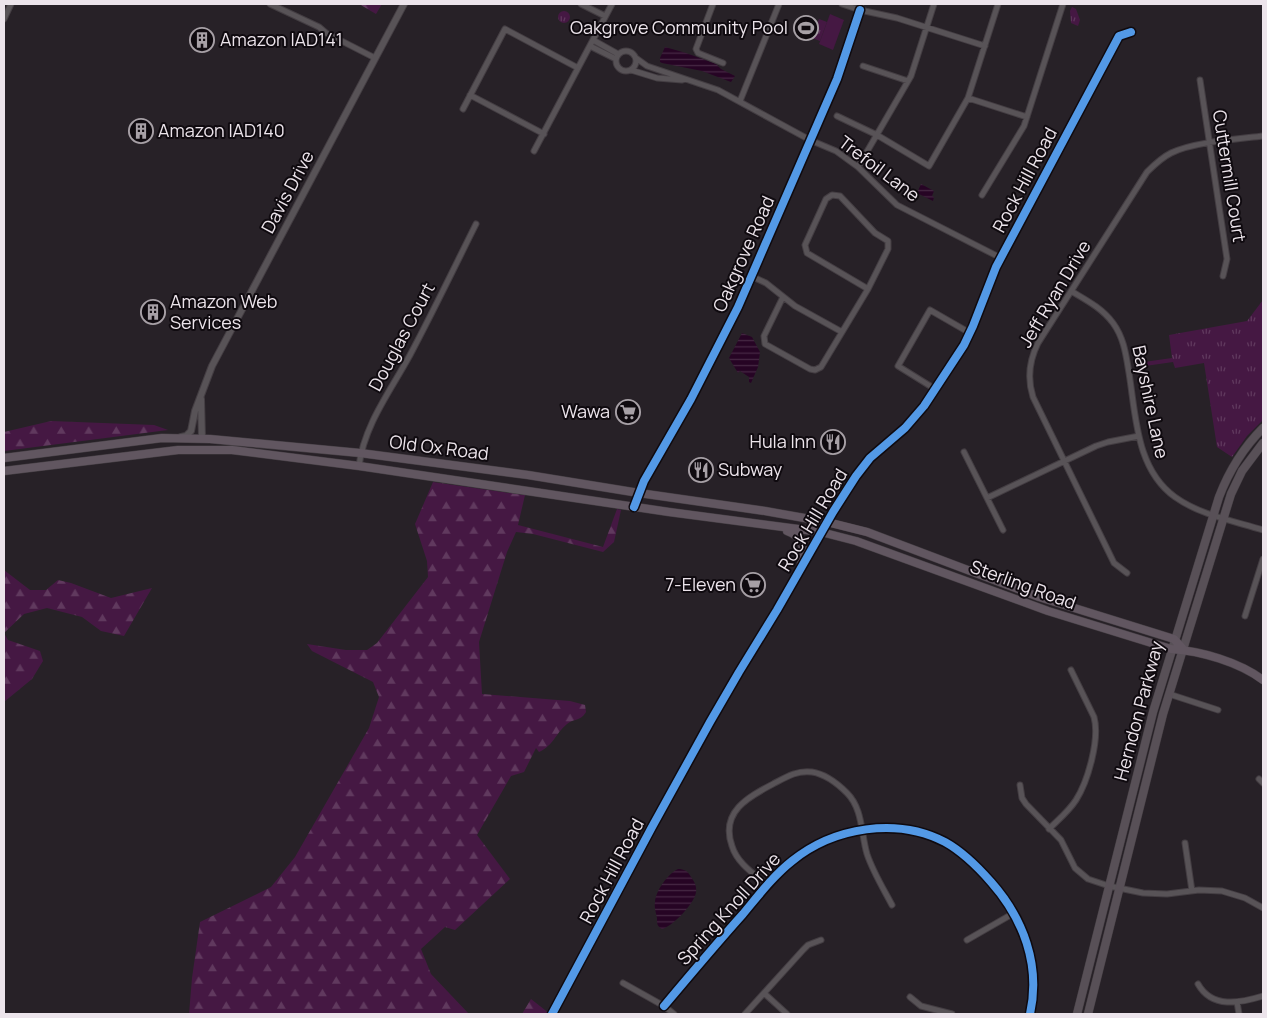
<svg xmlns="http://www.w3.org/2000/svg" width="1267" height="1018" font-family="Manrope,sans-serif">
	<defs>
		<pattern id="grass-tufts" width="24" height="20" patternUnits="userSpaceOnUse" patternTransform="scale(1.25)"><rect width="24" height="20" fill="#451843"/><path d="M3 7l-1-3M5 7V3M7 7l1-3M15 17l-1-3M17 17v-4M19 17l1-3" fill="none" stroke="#60395e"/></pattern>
		<pattern id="forest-firs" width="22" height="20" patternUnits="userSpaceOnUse" patternTransform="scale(1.25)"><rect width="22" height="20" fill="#451843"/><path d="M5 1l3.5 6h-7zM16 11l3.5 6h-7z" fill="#60395e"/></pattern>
		<pattern id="water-rules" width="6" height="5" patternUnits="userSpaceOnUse" patternTransform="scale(1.25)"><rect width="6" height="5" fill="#260424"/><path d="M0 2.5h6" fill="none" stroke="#462844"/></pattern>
	</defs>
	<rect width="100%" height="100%" fill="#272127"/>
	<path fill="url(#grass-tufts)" d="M1072,7l4,2 4,11 -2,6 -7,-3 -1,-12z
		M558 17a6 6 0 1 1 12 0a6 6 0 1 1-12 0Z
		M819,19l8,3 -7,19 -8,-3z
		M1263,300v120l-16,16 -15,21 -15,-10 -13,-84 -29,5 -2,-6 -35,5 -1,-4 35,-5 -3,-23 78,-14z"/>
	<path fill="url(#forest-firs)" d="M359,4h23l-6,10z
		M51,421l103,4 14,5 -164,21v-19z
		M433,482l92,13 -7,30 85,22 14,-38 4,1 -7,32 -11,10 -70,-18 -17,-2 -9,20 -28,90 3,52 88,7 15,4 1,7c-6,10 -12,6 -19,12 -12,10 -13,21 -28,28l-3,-4 -12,24 -13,4 -34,59 33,44 -55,51 -10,-3 -24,22 10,25 38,40h-280l3,-36 8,-56 71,-35 24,-30 74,-129 10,-31 -6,-15 -61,-31 -5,-7 39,6h21l10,-7 51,-66 -1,-16 -12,-37z
		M4,570l26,20h16l12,-10 13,3 40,15 41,-10 -28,48 -23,-5 -19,-14 -35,-9 -23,6 -20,19 4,7 32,11 3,10 -11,18 -28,23z
		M531,999l19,15h-28z"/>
	<path fill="#451843" d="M830,14l14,6 -11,30 -14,-6z"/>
	<path fill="url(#water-rules)" d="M805,16l11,5 -8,16 -10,-4z
		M665,47l21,6 30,11 5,5 14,7 -4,6 -29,-11 -40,-8 -2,-1v-4z
		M921,184l13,7 -2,5 2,1 -1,4 -16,-8z
		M742,333l10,4 8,15 -2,15 -7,16 -2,-1v-5l-9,-6 -2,2 -9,-15z
		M678,869c6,0 10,2 13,8 3,4 6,9 5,15 -1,11 -24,35 -34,37 -5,-3 -5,-5 -5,-11 -1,-5 -3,-11 -2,-16 1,-12 13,-28 23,-33z"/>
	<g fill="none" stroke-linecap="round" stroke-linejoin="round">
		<defs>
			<path id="minor" d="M270,4l49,23 7,6 49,25
				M581,4l24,12
				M713,4l-17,45 2,4 25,10
				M842,4l18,6 37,8 88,28
				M4,19l7,-15
				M593,40l25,14
				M590,46l26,13
				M616 61a10 10 0 1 1 20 0a10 10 0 1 1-20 0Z
				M636,58l11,8 71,24 92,50 26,11 22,16 39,38 104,53
				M863,66l45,15
				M631,70l26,8 25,2
				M1200,80l27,179 -4,17
				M470,95l74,39
				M968,98l59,19
				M740,101l39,-97
				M463,109l42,-80 73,39
				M837,116l40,19 52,31 39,-68 30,-94
				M534,151l78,-147
				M858,167l53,-91 23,-72
				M832,195l8,1 35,37 13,8v8l-20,40 -61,-36 -2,-8 21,-46z
				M982,195l42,-69 39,-122
				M751,276l15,7 29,23 47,26
				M1071,291c15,9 31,17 42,32 11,15 13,32 16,50 7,43 7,96 46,124 25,18 59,24 88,33
				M783,297l-19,39 1,8 45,25 5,1 6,-3 47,-78
				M935,389l-37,-23 32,-56 40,23
				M964,452l39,78
				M359,466c5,-41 32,-76 51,-111 23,-43 44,-87 66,-131
				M987,498l109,-52 12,-4 31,-6
				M634,507c15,-43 43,-80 64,-121 38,-76 73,-154 107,-234 21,-49 43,-96 56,-148
				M827,522l29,-46 14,-18 35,-30 19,-22 40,-61 9,-19 23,-59 123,-231 12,-4
				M1127,573l-13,-10 -81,-166c-6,-19 -4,-36 5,-54l109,-171c7,-7 14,-14 24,-19 22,-11 67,-14 92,-17
				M1245,616l18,-57
				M1169,694l49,16
				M1259,779l4,4
				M1020,785l2,13 4,6 35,36 14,28 13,11 21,7 34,7 24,1 32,-4 23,1 23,7 18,10
				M1049,829c10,-10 20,-18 27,-29 12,-19 24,-61 18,-83l-23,-47
				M1185,843l7,48
				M767,885c-13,-11 -30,-22 -35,-39 -12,-34 16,-49 41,-62 13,-7 24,-14 39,-12 13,2 26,12 35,21 16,16 14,41 20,61 6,18 16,34 25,51
				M967,940l47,-27
				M623,983l41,23 10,8
				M1198,984c14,25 42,19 65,12
				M764,993l23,21
				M910,997l11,9 31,8
				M1237,1002l2,12
				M664,1006c26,-31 52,-62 79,-92 15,-18 30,-38 49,-53 42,-34 105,-44 153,-19 18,10 32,24 46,40 32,36 50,83 39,132
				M745,1014l58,-64 5,-5 13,-5"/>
			<path id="tertiary" d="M201,399l1,39
				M181,437l5,-1 5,-5 4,-20 17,-45 192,-362
				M552,1014c34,-62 66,-125 100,-187 55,-103 116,-203 175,-305"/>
			<path id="secondary" d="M1077,1014l76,-302 66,-215c10,-26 24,-49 44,-69
				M1088,1014l75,-300 68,-220 11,-23 21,-28"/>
			<path id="primary" d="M4,458l158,-20 48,1 150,14 168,22 111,18 126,18 62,11 40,10 172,65 135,42 9,10
				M4,471l174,-21h54l127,16 310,46 152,20 35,9 192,70 123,38c30,2 68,13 92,31
				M787,531c20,7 17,21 13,39"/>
		</defs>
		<use href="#minor" stroke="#443e43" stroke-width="7"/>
		<use href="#tertiary" stroke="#443e43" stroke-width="8"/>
		<use href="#secondary" stroke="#443e43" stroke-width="9"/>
		<use href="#primary" stroke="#443e43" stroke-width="9"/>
		<use href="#minor" stroke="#585357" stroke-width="5"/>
		<use href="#tertiary" stroke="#585357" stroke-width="6"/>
		<use href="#secondary" stroke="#585057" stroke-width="8"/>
		<use href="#primary" stroke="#615660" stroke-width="8"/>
		<defs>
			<path id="cycleway" d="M634,507l10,-26 47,-82 47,-92 99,-228 23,-69
				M664,1006c26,-31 52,-62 79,-92 15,-18 30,-38 49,-53 42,-34 105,-44 153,-19 18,10 32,24 46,40 32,36 50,83 39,132
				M552,1014l100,-187 58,-105 29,-50 38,-62 56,-98 23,-36 14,-18 35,-30 19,-22 40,-61 9,-19 23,-59 123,-231 12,-4"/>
		</defs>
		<use href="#cycleway" stroke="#0f0a0f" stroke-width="11"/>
		<use href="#cycleway" stroke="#5399e6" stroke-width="8"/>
	</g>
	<defs>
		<symbol id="stadium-ring" viewBox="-11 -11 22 22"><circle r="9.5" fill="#0f0a0f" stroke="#a7a0a6" stroke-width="1.5"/><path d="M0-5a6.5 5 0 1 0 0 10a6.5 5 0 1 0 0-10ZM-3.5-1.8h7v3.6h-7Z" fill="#a7a0a6"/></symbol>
		<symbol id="building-ring" viewBox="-11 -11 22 22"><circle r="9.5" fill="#0f0a0f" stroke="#a7a0a6" stroke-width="1.5"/><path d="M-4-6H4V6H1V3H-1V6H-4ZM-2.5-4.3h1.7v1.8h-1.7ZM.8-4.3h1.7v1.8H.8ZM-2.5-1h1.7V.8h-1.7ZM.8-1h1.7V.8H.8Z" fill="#a7a0a6"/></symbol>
		<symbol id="supermarket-ring" viewBox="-11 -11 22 22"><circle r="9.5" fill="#0f0a0f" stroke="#a7a0a6" stroke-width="1.5"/><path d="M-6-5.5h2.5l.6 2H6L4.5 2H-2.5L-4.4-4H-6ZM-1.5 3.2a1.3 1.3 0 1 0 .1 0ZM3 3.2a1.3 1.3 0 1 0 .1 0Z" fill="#a7a0a6"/></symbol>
		<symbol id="restaurant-ring" viewBox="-11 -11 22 22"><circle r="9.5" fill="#0f0a0f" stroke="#a7a0a6" stroke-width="1.5"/><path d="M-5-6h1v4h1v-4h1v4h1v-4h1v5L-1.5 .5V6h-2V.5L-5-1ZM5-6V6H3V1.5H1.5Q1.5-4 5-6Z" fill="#a7a0a6"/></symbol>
	</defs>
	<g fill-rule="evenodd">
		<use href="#stadium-ring" x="792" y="14" width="28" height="28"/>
		<use href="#building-ring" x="188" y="26" width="28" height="28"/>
		<use href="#building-ring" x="127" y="117" width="28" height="28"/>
		<use href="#building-ring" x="139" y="298" width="28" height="28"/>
		<use href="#supermarket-ring" x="614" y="398" width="28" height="28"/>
		<use href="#restaurant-ring" x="819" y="428" width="28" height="28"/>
		<use href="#restaurant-ring" x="687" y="456" width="28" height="28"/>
		<use href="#supermarket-ring" x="739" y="571" width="28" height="28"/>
	</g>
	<g text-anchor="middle" stroke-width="4" stroke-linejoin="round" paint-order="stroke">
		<g font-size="18" fill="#ece4eb" stroke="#0f0a0f" text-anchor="end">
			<text x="788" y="34">Oakgrove Community Pool</text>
			<text x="220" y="46" text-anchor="start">Amazon IAD141</text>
			<text x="158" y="137" text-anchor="start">Amazon IAD140</text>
			<text x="170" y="308" text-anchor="start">Amazon Web<tspan x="170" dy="21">Services</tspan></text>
			<text x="610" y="418">Wawa</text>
			<text x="816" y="448">Hula Inn</text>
			<text x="718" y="476" text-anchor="start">Subway</text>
			<text x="736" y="591">7-Eleven</text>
		</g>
		<g font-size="18" fill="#ece4eb" stroke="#0f0a0f">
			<text transform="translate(879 169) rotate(37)" y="6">Trefoil Lane</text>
			<text transform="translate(1229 176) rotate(81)" y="6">Cuttermill Court</text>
			<text transform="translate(1025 180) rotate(-62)" y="6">Rock Hill Road</text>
			<text transform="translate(288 192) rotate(-62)" y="6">Davis Drive</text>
			<text transform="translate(744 254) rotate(-66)" y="6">Oakgrove Road</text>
			<text transform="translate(1055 294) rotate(-59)" y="6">Jeff Ryan Drive</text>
			<text transform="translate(402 337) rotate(-62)" y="6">Douglas Court</text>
			<text transform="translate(1150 402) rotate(78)" y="6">Bayshire Lane</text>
			<text transform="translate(439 448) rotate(7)" y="6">Old Ox Road</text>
			<text transform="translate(813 520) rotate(-59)" y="6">Rock Hill Road</text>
			<text transform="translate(1023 585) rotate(20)" y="6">Sterling Road</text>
			<text transform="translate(1139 711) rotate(-75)" y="6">Herndon Parkway</text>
			<text transform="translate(612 871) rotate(-62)" y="6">Rock Hill Road</text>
			<text transform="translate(729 909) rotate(-48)" y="6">Spring Knoll Drive</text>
		</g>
	</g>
	<rect width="1267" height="1018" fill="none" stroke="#ece4eb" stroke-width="10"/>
</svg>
